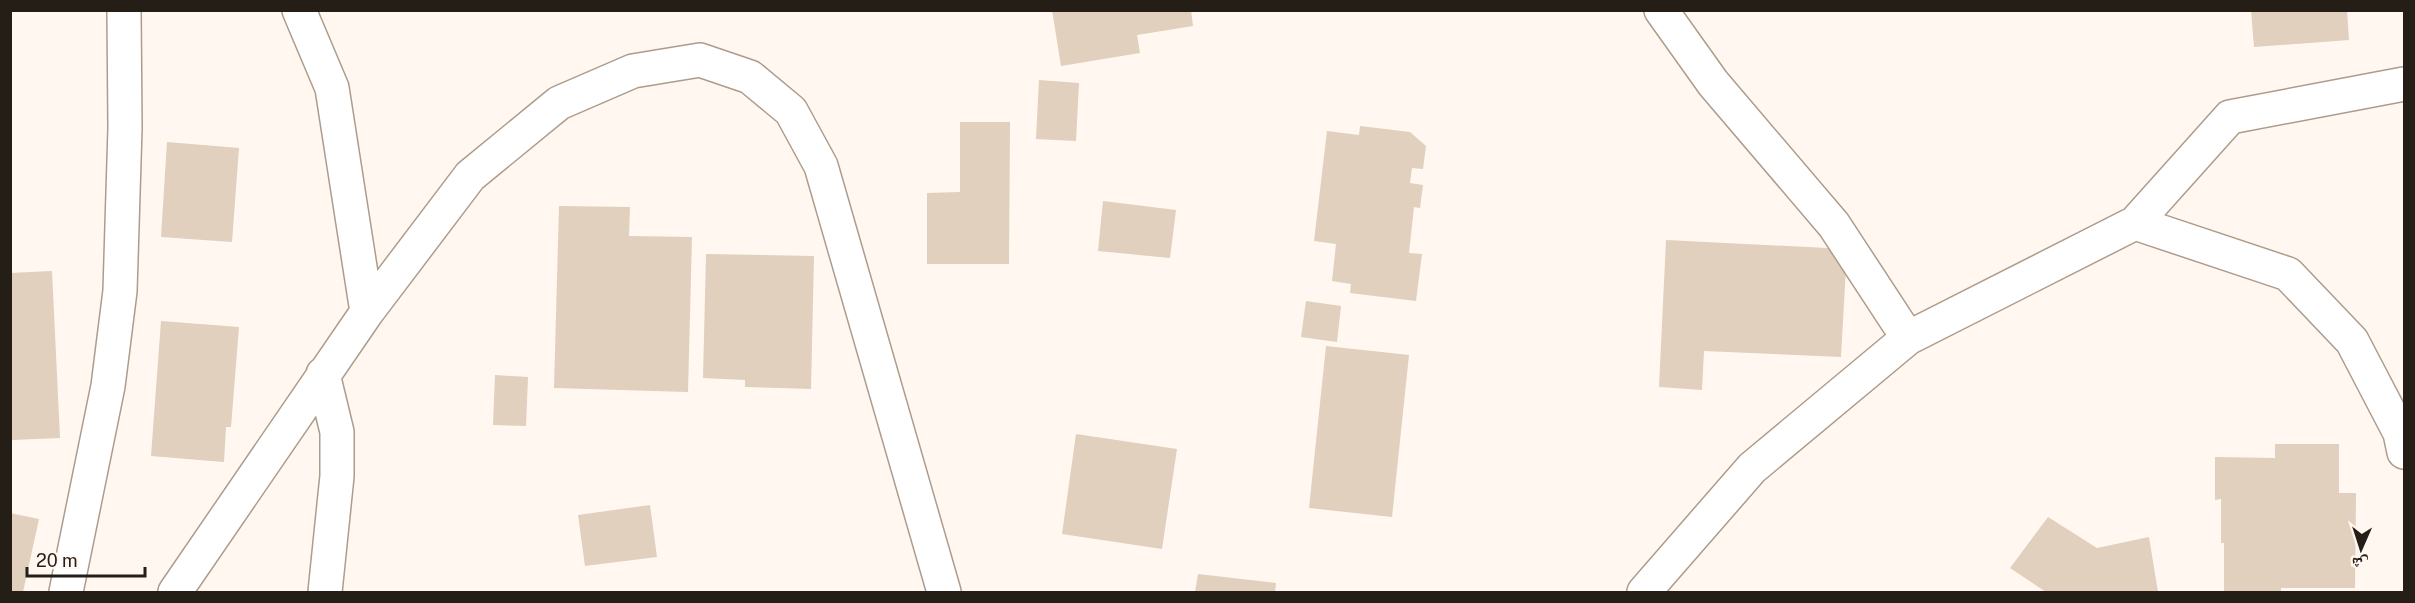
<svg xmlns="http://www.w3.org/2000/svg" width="2415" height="603" font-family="'Public Sans','Noto Naskh Arabic',sans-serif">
	<rect width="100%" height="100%" fill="#fff7f0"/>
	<path fill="#e0d0bd" d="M1052,10h139l2,16 -56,9 3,18 -79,13z
		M2251,10h96l2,30 -95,7z
		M1039,80l40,3 -3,58 -40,-2z
		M960,122h50l-1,142h-82v-71l33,-1z
		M1360,126l50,6 16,14 -3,23 -11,-1 -2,15 13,2 -3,23 -6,-1 -5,46 13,1 -6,47 -66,-8 1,-9 -19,-3 4,-37 -22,-3 13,-110 32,4z
		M167,142l72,6 -7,94 -71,-5z
		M1103,201l73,9 -6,48 -72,-7z
		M559,206l71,1 -1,29 63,1 -4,155 -134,-4z
		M1666,240l181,9 -6,108 -137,-6 -2,39 -43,-3z
		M706,254l108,2 -3,133 -66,-2v-7l-42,-2z
		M52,271l8,167 -48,2 -2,-167z
		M1306,301l35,5 -4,36 -36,-5z
		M161,321l78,6 -8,100h-5l-2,35 -73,-6z
		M1326,346l83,9 -17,162 -83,-9z
		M495,375l33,2 -2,49 -33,-1z
		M1076,434l101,15 -15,100 -100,-15z
		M2275,444h64v49h17l-1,95h-74v4h-57v-49h-3v-44l-6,1v-43l60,1z
		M650,505l7,52 -72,9 -7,-51z
		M10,513l29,6 -16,73h-13z
		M2048,517l49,31 52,-11 9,55h-112l-36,-24z
		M1198,574l78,9 -1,9h-80z"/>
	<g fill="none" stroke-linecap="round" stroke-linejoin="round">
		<defs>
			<path id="minor" d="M299,10l33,78 35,224
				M1661,10l52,73 121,142 74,113
				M2135,223l153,51 64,67 48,92 4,19
				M323,374l14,58v44l-12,116
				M66,592l42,-206 12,-95 5,-163 -1,-118
				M175,592l192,-280 103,-136 89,-73 74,-32 67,-11 50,17 41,34 30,55 123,426
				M1644,592l108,-124 156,-130 227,-115 95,-106 174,-33"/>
		</defs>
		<use href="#minor" stroke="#ad9c8c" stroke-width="36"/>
		<use href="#minor" stroke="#fff" stroke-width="33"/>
	</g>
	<rect width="2415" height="603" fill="none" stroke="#241e17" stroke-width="24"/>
	<g transform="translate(2361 549) rotate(183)" stroke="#fff7f0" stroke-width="4.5" paint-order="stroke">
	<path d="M0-4.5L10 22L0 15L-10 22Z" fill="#241e17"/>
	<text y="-9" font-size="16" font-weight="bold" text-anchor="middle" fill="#241e17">ش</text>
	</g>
	<path d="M27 567v9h118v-9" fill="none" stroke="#241e17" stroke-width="3"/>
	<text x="36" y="567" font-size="18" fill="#241e17" stroke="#fff7f0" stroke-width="4.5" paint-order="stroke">20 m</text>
</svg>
